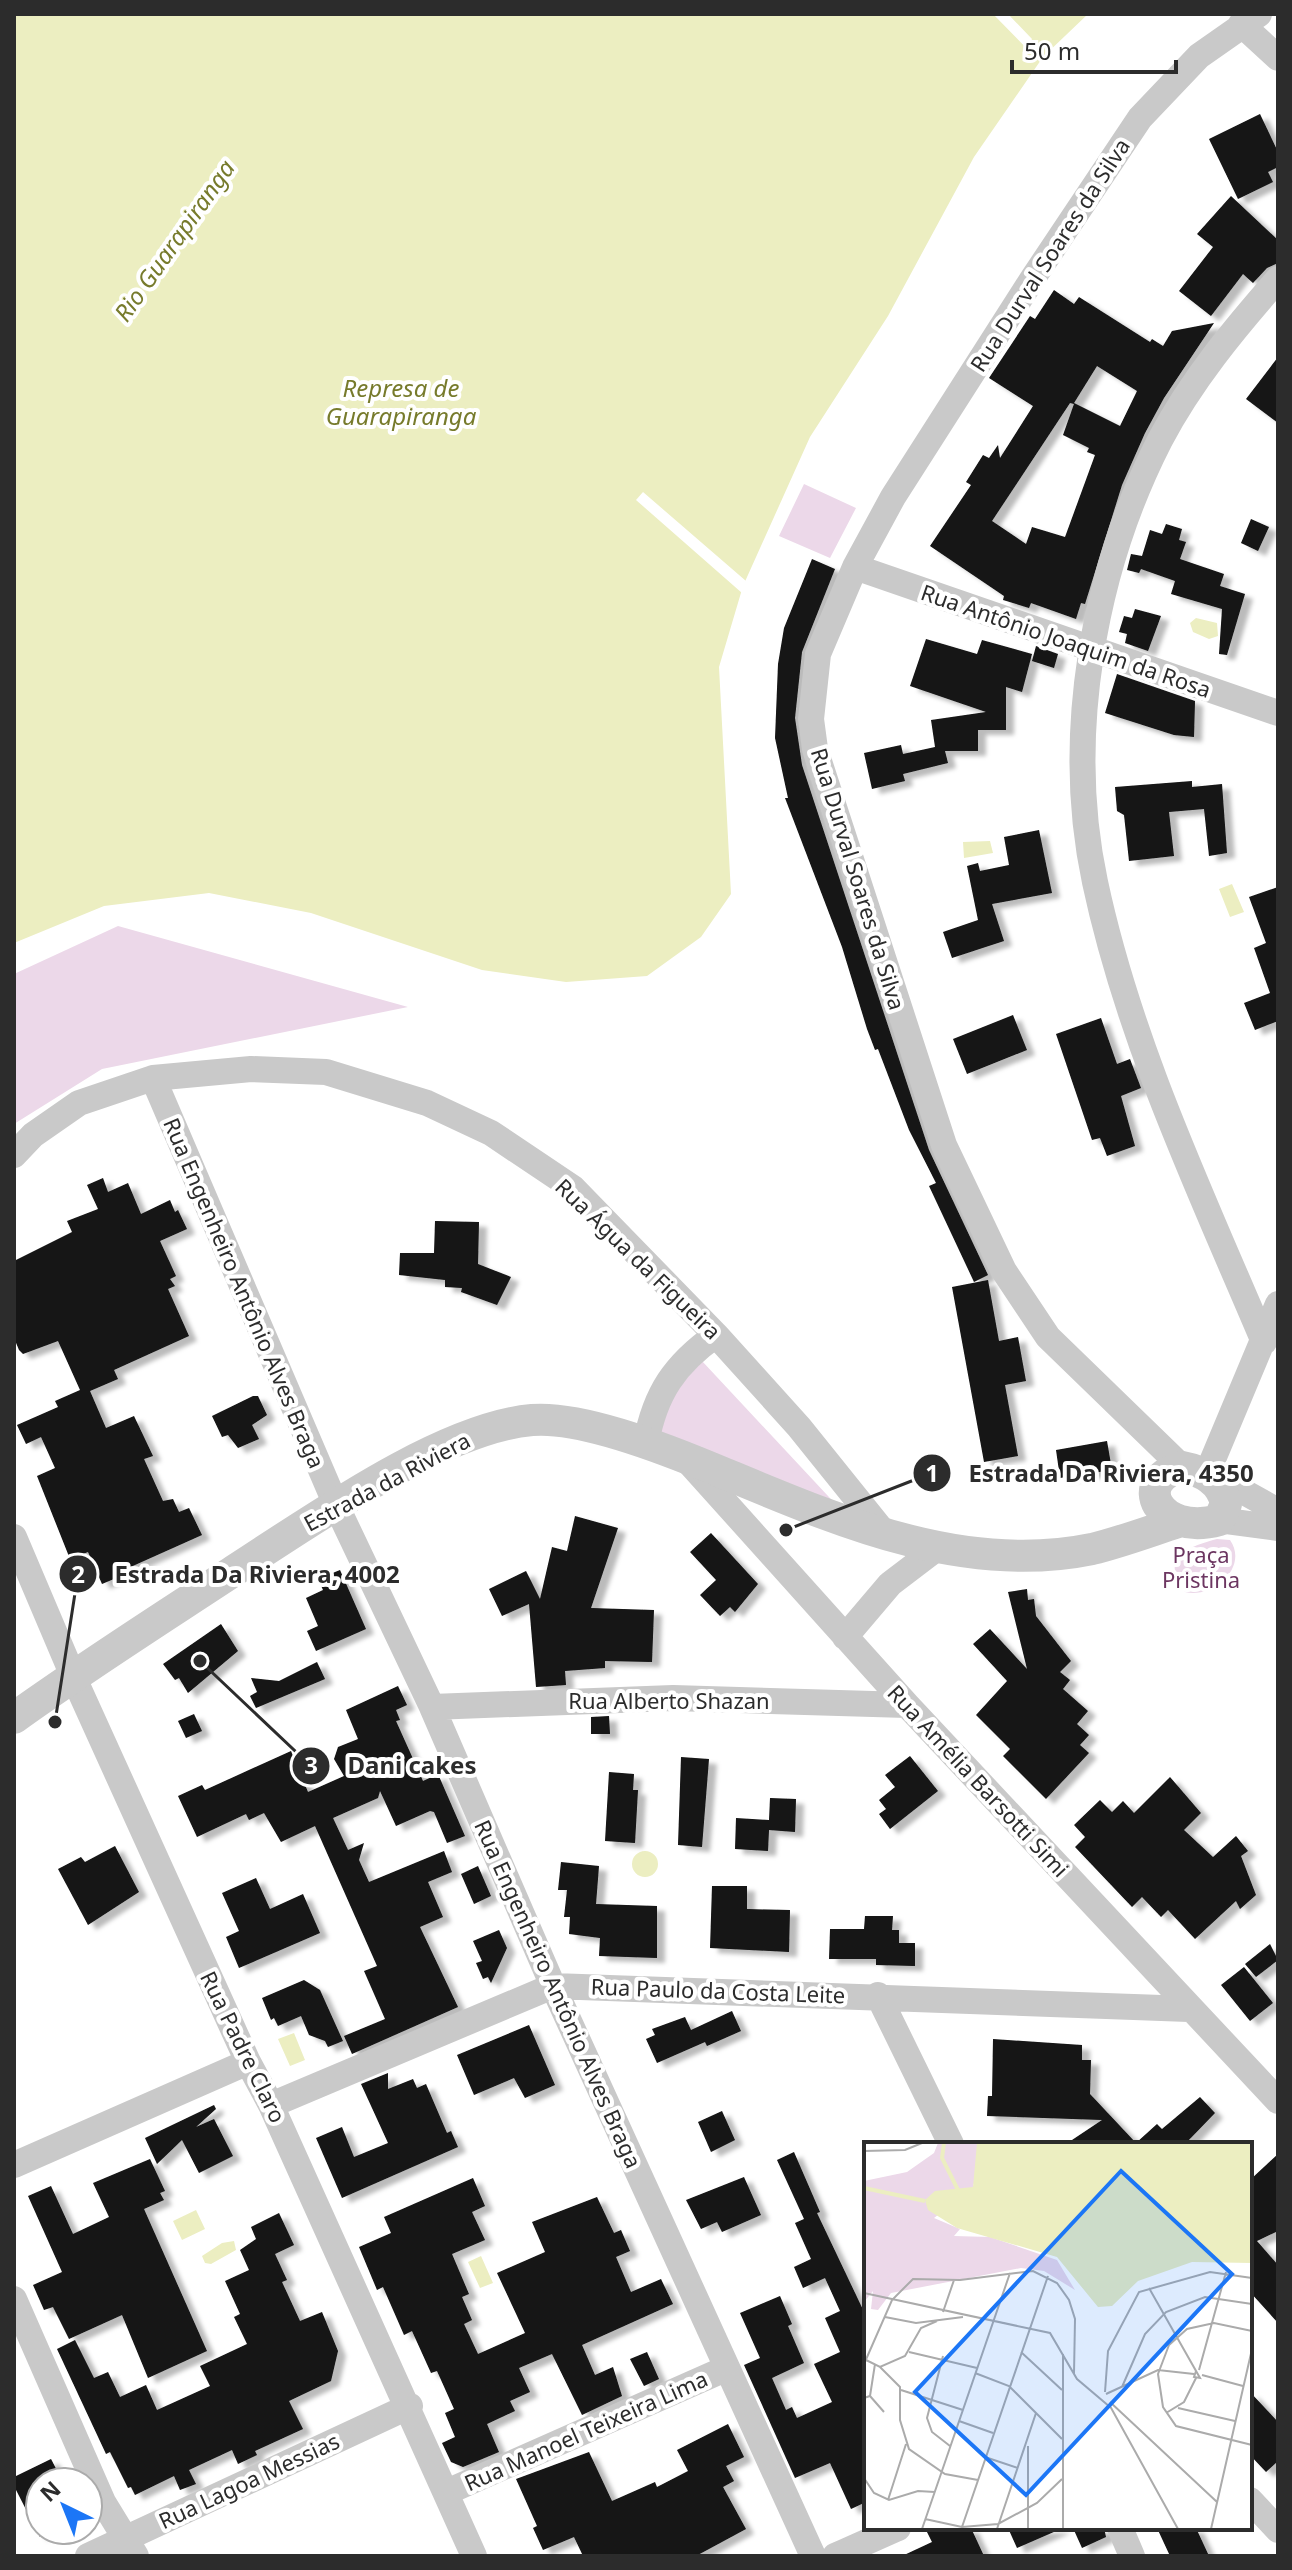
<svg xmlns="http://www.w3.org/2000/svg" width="1292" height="2570" font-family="'Noto Sans',sans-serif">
	<defs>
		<filter id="shadow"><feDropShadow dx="8" dy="5" stdDeviation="2" flood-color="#0004"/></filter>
	</defs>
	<rect width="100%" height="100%" fill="#fff"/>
	<path fill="#ecd8e9" d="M804,484l52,24 -26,50 -51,-22z
		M118,926l290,81 -306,62 -88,55v-150z
		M702,1361l140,150 -190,-75 6,-26z
		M1217,1539l13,1c19,27 -17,59 -45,52 -26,-35 2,-45 32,-53z"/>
	<path fill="#eceec1" d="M14,14h1074l-45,43 -69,100 -86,159 -78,121 -67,149 -24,81 12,227 -30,43 -54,39 -81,6 -84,-12 -171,-57 -102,-20 -105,13 -90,37z
		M1196,618l21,5 1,13 -9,3 -16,-7 -3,-9z
		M990,841l3,12 -29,5 -1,-16z
		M1232,884l12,28 -14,5 -11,-28z
		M632 1864a13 13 0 1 1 26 0a13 13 0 1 1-26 0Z
		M294,2033l11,27 -15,6 -12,-27z
		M196,2210l9,19 -23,11 -9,-19z
		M234,2241l2,9 -25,14 -6,-1 -3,-7 20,-13z
		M481,2256l12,27 -13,5 -12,-26z"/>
	<path fill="#fff" d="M993,14h15l24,25 -2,4 13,14 -3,5z
		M643,492l103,89 -4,12 -106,-93z"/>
	<path fill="#131313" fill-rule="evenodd" filter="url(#shadow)" d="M1260,114l18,38v15l-10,5 5,10 -35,17 -29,-60z
		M1231,196l47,44v23l-11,5 -14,15 -10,-9 -32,42 -32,-25 34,-44 -16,-13z
		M1054,290l20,14 5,-7 71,45 2,-3 11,7 9,-15 42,-8 -50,75 -19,35 -23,52 -37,119 -4,-1 -5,16 -45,-16 -2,5 -26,-8 1,-4 -74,-50 41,-61 -5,-3 17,-27 6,3 9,-13 2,13 33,-52 -44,-28 41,-62 5,3zM1097,366l40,25 -17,35 -46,-23zM1070,403l4,1 -11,31 26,13 -2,4 8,3 -30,82 -33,-10 -6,17 -34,-23z
		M1278,357v66l-32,-24z
		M1251,519l18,8 -11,24 -17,-8z
		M1166,524l16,5 -3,11 7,2 -6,17 44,15 -4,12 25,8 -18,61 -8,-1 3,-45 -51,-15 4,-13 -34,-12 -2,4 -12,-3 4,-16 11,2 8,-26 12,4z
		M812,559l23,10 -33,83 -7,66 7,47 127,385 59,125 -14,7 -45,-96 7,-3 -27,-53 -31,-81 -3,1 -8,-21 -25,-82 -57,-149h3l-13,-60 3,-74 6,-36z
		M1135,609l26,7 -13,35 -23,-8 2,-9 -8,-2 5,-16 8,2z
		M926,639l51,15 5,-14 50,14 -10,38 -16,-5v43h-28v21h-33l3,12 -45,11 2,7 -33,8 -8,-36 37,-8 2,9 32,-7 -4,-27 55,-8 -76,-26z
		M1036,646l22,8 -4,14 -22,-7z
		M1117,674l78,27 -1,36 -20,-2 -69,-22z
		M1192,781v6l30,-3 5,69 -18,3 -5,-47 -35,3 5,44 -45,5 -5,-46 -7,-4 -2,-24z
		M1039,830l13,63 -60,11 12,37 -52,17 -9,-26 35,-12 -11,-54 11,-3 2,8 29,-6 -5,-28z
		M1278,887v134l-23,9 -11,-27 26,-10 -16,-45 12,-5 -17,-46z
		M1013,1015l14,35 -60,24 -14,-35z
		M1101,1018l16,46 13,-5 11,29 -20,8 14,50 -28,10 -7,-18 -8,2 -36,-106z
		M103,1178l5,14 20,-9 13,31 29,-14 5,12 3,-2 9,19 -27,12 16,35 -6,3 5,7 -7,3 21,47 -75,34 4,9 -28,12 16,37 28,-12 19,40 -9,3 19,42 10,-2 6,13 10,-4 13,27 -76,34 2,4 -26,11 -14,-32 -18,7 -33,-83 18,-8 -14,-31 -15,7 -9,-19 41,-18 -3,-6 25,-11 -22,-49 -35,13 -4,-4 -5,-12v-77l58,-29 -5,-11 31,-12 -11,-24z
		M435,1221l44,1 -1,42 33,13 -14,28 -36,-13 1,-4 -17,-1v-7l-46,-5 1,-22h34z
		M988,1280l11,61 19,-4 8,44 -21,4 13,71 -34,6 -32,-175z
		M253,1396h5l9,19 -15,10 7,14 -21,9 -10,-13 -6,2 -10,-21z
		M1107,1441l5,29 -52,8 -4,-28z
		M575,1516l43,12 -27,80 63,2 -2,52 -47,-1v7l-40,3 1,14 -30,2 -7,-83 -27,12 -13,-27 37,-18 14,28 12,-52 15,4z
		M711,1533l47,51 -23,28 -5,-5 -10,9 -20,-21 16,-15 -26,-28z
		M340,1570l26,59 -50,22 -9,-20 11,-5 -12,-28 17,-8 -5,-11z
		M1027,1589l1,11 6,-1 2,17 35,45 -11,11 10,8 -7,9 25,22 -11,13 12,11 -9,10 9,8 -43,46 -43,-43 7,-7 -34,-34 31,-34 -34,-37 17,-15 37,40 -19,-77z
		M221,1624l17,27 -50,42 -9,-15 -4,2 -12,-16z
		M317,1662l8,17 -69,29 -6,-12 7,-4 -6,-14 28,3z
		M398,1686l9,19 -11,5 4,10 -4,1 27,60 15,-7 27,62 -18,7 -13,-31 -4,-1 -34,15 -16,-35 -2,7 -45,20 15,32 16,-7 -5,17 10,22 75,-31 8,21 -24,10 15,35 -23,10 38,80 -106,47 -8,-18 41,-17 -21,-48 13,-5 -62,-140 -34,16 -17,-29 -15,7 -3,-6 -49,23 -19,-41 24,-11 3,5 86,-39 17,41 36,-16 -10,-17 4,-12 20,-8 -12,-29z
		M194,1714l8,17 -16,7 -8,-17z
		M609,1716l1,18h-19v-17z
		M910,1756l28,35 -48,38 -11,-15 7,-5 -7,-9 16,-13 -10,-12z
		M681,1757l28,2 -7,88 -24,-2z
		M609,1772l25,2 -1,16h5l-3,53 -30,-2z
		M1170,1777l31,36 -17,17 29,27 23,-21 12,15 -7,5 15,39 -16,14 -4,-8 -41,38 -27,-29 -7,7 -19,-20 -10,10 -57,-60 10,-10 -11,-12 26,-25 12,12 11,-11 11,12z
		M770,1798l26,1 -1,33 -26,-2 -1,21 -33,-2 1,-31 33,2z
		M115,1846l24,46 -51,33 -30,-56 23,-12 4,5z
		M561,1862l38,4 -3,38 61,2v52l-58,-2 1,-18 -31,-4 1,-17h-6l3,-27h-9z
		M478,1866l13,30 -17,8 -13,-30z
		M256,1878l14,31 33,-15 17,39 -81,35 -13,-31 13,-6 -17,-38z
		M712,1886h35v23l43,1 -1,42 -79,-4z
		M865,1916h28l-1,14h7v13h16v23l-39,-1v-6h-47l1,-30h34z
		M499,1930l8,18 -16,35 -3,-6 -5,2 -7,-16 6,-2 -9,-20z
		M1270,1944l8,16 -22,17 -11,-13z
		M1244,1967l29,36 -23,18 -29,-36z
		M304,1980l16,10 23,51 -15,6 -3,-6 -16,-6 -8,-19 -23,10 -4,-8 -3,2 -9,-22z
		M732,2011l9,20 -34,15 -2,-4 -48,21 -11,-24 9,-4 -3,-6 33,-12 6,13z
		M529,2025l26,60 -30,13 -11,-20 -40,17 -17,-40z
		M993,2039l89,6v15h9l-1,34 46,49 21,-19 5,5 38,-32 15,16 -30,31h-119l36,-24 -115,-4 1,-20h4z
		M388,2073v16l25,-10 4,9 9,-4 21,49 4,-2 7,16 -116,51 -26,-60 26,-11 12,30 34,-14 -27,-59z
		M214,2105l2,4 -20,18 18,-8 19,37 -34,17 -17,-33 -25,24 -12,-26z
		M722,2111l13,29 -24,12 -13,-30z
		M794,2152l26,60 -3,1 49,103v186l-15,7 -21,-46 -35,15 -51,-113 16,-7 -20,-45 40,-17 12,28 -4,2 16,37 -32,15 14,32 6,-3 5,11 35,-16 -18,-38 26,-12 -15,-34 15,-7 -15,-33 -22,10 -9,-21 17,-8 -16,-36 9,-4 -27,-59z
		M1278,2154v77l-21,10 21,24v58l-28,-31v-112z
		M150,2159l15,32 -5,2 4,7 -20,9 63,142 -59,27 -26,-63 -53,24 -16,-32 -9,3 -11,-25 29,-13 -34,-76 23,-10 22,48 36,-17 -16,-34z
		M744,2177l17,38 -39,17 -5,-10 -16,7 -15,-29z
		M473,2178l12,28 -13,6 13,28 -33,14 17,40 -7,3 10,23 -8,4 14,30 47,-21 -28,-60 48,-21 -13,-30 65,-25 17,36 7,-3 9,21 -14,6 15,35 30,-13 12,25 -91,41 13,30 18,-8 9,29 -40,19 -30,-61 -33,14 11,24 -20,9 5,10 -28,13 12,28 -36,15 -12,-5 -9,-19 13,-6 -10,-24 9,-4 -17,-38 -6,2 -19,-42 -8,4 -21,-48 -6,3 -18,-43 32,-14 -7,-16z
		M279,2213l15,32 -19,9 12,26 -5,2 18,39 22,-9 16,39 -7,30 -42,20 14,28 -48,22 2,4 -19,9 -6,-14 -43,20 7,14 -16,6 -6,-14 -39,19 -4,-8 -3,1 -18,-36 -4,2 -49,-105 18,-9 19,38 14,-6 12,25 26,-12 11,25 53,-24 -10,-20 47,-22 -13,-27 6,-3 -15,-33 24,-11 -9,-20 16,-11 -5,-12z
		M647,2352l12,27 -15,7 -14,-27z
		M1250,2392l28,30v39l-12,11 -16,-17z
		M728,2424l16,33 -18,9 8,15 -11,6 23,42 -50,27h-113l-9,-19 -31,13 -10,-22 4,-2 -21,-47 73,-27 23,49 43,-19 2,5 31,-16 -11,-21z
		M51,2459l12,23h-23v55l-26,-51v-9z
		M925,2528h46l13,28h-82l30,-14z
		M1008,2528h55l-46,20z
		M1073,2528h31l2,9 -24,11z
		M1157,2528h39l13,28h-39z"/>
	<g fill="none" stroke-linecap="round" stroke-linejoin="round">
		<path stroke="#c9c9c9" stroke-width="26" d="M1241,24l37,34
			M855,567l423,146
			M153,1078l183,427 96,202 121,279 260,570
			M14,1155l19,-20 46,-32 74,-25 98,-9 75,3 101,31 64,30 82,55 143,147 83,92 86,107
			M1264,1342c-63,-149 -135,-300 -169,-460 -31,-145 -2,-311 65,-442 31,-59 74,-111 118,-161
			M646,1443c9,-50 29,-79 70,-108
			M686,1459l221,246 371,396
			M1182,1467l-134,-130 -44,-66 -60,-126 -129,-396 -4,-30 7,-65 37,-87 38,-70 140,-219 107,-160 59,-62 60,-42
			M1206,1476l72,-172
			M1219,1485l25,7 34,19
			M1219,1520l59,8
			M14,1537l59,139 175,386 23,43 203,451
			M845,1637l45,-53 46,-35
			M432,1707l241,-9 234,7
			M878,1995l73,149
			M271,2105l282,-119 636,23
			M14,2165l234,-103
			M14,2299l89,203 33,54
			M447,2492l278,-123
			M1250,2500l28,30
			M1120,2528l12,28
			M88,2556l322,-150
			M835,2556l63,-28"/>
		<path stroke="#c9c9c9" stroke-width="32" d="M1182,1467c21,4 40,14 44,37l-7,16c-61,17 -89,-40 -37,-53z
			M14,1718c71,-51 145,-98 218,-146 78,-50 209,-144 300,-152 48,-4 128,27 172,45 122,50 253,112 388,84 29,-7 58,-18 86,-27"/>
	</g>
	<g text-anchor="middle" stroke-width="8" stroke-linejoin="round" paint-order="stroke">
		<g font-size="22" fill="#2c2c2c" stroke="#fff">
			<text transform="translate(1050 255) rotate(-57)" y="8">Rua Durval Soares da Silva</text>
			<text transform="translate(1066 641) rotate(19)" y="8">Rua Antônio Joaquim da Rosa</text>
			<text transform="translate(858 879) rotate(73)" y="8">Rua Durval Soares da Silva</text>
			<text transform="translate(638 1259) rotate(44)" y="8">Rua Água da Figueira</text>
			<text transform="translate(244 1293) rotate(67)" y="8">Rua Engenheiro Antônio Alves Braga</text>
			<text transform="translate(387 1482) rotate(-28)" y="8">Estrada da Riviera</text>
			<text x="669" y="1709">Rua Alberto Shazan</text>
			<text transform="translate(978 1781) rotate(47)" y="8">Rua Amélia Barsotti Simi</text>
			<text transform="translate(718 1991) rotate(2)" y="8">Rua Paulo da Costa Leite</text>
			<text transform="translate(558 1994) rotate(66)" y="8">Rua Engenheiro Antônio Alves Braga</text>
			<text transform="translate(243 2047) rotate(64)" y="8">Rua Padre Claro</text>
			<text transform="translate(586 2431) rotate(-24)" y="8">Rua Manoel Teixeira Lima</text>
			<text transform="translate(249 2481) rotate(-25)" y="8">Rua Lagoa Messias</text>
		</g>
		<g font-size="22" fill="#6c3661" stroke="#fff">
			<text x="1201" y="1563">Praça<tspan x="1201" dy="25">Pristina</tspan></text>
		</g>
		<g font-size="24" font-style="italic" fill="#777b2c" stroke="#fff">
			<text transform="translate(175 241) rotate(-55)" y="8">Rio Guarapiranga</text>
			<text x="401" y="397">Represa de<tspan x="401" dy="28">Guarapiranga</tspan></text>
		</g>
	</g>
	<g transform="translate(864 2142)">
		<rect width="388" height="388" fill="#fff"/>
		<path d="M74,1h39v28l-4,16 -39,31 26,11 -6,7 36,1 67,23 18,30 -31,-19 -23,-3 -130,25 -13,17 -7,-1 2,-18 -9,11v-121l43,-9 27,-19z" fill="#ecd8e9"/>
		<path d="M113,1h275v120l-60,-1 -54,19 -26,25 -14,1 -41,-50 -100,-29 -29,-18 -3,-10 10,-9 38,-4z" fill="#eceec1"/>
		<path fill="none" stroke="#eceec1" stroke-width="4" d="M80,1l-2,15 19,38M0,46l61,13"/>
		<path fill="none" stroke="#ababab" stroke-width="2" d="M0,9l41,-1 17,-7M285,146l51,90 -6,-1 2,-6M0,151l186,40 27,46 33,28M79,170l11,-32M21,175l31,6 47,-6M388,189l-38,-8 -27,6 -18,16 -11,29 5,33 13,19 76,19M45,210l68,16M157,210l41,38M79,214l-16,62 5,14 18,14M2,218l14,7 25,-11 16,-28 16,-7M0,222l28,-64 21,-21 47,1 73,-9 24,12 12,17 6,19 -1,55M16,225l20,20v33l9,29 36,25 33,6M335,228l27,-98M111,231l34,13 53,53M338,233l41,11M258,245l23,-53 21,-22 39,-15 47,7M37,248l62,20M241,250l3,-41 31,-59 71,-20 42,6M242,252l52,-24 36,4M6,254l5,-32M0,256l6,-2 14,16M246,260l107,100M246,264l68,123M314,266l57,13M302,271l18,-11 12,-24M95,279l34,12M164,304v83M121,315l33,11M0,336l10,15 15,7 29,-9 17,1M24,358l18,-56M61,377l37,8 36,-3 39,-21 25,-24M98,385l86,-251M58,387l88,-256M133,387l39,-116M199,387v-175M347,387l41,-180"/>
		<path fill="#1c76f6" fill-opacity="0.15" stroke="#1c76f6" stroke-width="4" d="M257,29l111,103 -206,221 -111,-103z"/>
		<rect width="388" height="388" fill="none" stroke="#2c2c2c" stroke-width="4"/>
	</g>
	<path fill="none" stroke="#2c2c2c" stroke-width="3" d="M786 1530L932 1473M55 1722L78 1574M200 1661L311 1766"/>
	<g fill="#2c2c2c" stroke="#fff" stroke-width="3">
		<circle cx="786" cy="1530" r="8"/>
		<circle cx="55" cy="1722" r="8"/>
		<circle cx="200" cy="1661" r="8"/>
		<circle cx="932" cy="1473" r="20"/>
		<circle cx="78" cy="1574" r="20"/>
		<circle cx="311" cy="1766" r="20"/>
	</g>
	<g font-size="24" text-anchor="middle" font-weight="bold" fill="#fff">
		<text x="932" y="1482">1</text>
		<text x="78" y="1583">2</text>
		<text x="311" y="1774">3</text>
	</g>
	<g font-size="24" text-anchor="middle" font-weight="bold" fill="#2c2c2c" stroke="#fff" stroke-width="8" stroke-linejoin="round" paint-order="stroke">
		<text x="1111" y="1482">Estrada Da Riviera, 4350</text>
		<text x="257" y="1583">Estrada Da Riviera, 4002</text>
		<text x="412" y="1774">Dani cakes</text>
	</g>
	<rect width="1292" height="2570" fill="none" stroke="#2c2c2c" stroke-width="32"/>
	<g transform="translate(64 2506) rotate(317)"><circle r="38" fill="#ffffff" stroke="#ababab" stroke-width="2"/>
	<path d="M0-6L14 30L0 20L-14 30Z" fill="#1c76f6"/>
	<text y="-12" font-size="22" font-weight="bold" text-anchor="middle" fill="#2c2c2c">N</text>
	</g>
	<path d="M1012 60v12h164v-12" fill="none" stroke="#2c2c2c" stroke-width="4"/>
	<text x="1024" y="60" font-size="24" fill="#2c2c2c" stroke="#ffffff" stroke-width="6" paint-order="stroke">50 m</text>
</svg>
